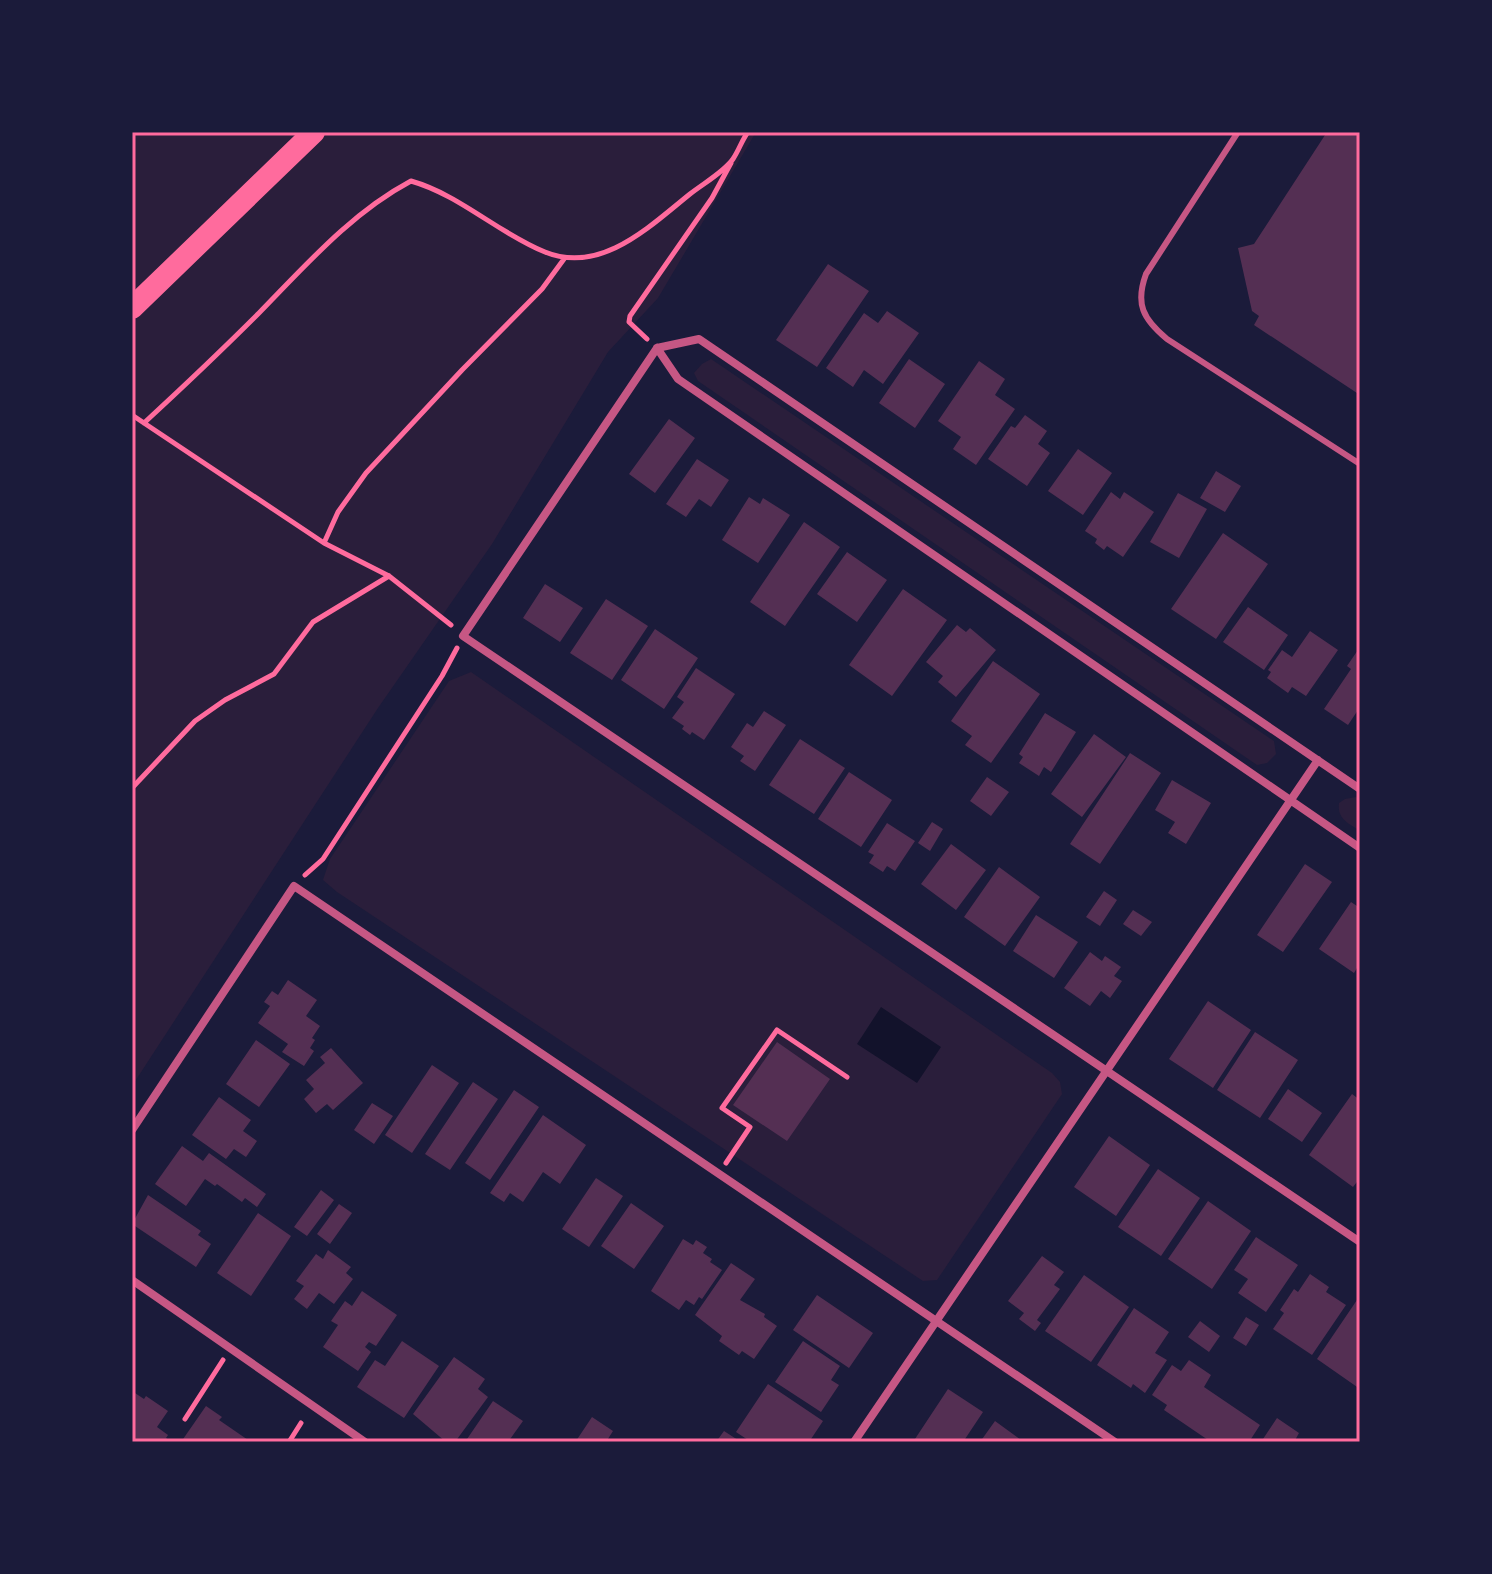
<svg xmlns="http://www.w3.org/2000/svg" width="1492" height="1574" font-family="Karla,sans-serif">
	<rect width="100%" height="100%" fill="#1b1b3a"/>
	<path fill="#2a1e3b" d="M132,132h624l-98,166 -50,54 -116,192 -114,164 -246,378z
		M711,359l563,382 2,13 -9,9 -10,2 -559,-384 -4,-8 8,-9z
		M471,672l581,401 8,9 2,12 -125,186 -14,1 -586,-389 -14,-12 7,-21 119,-178z
		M1356,797l4,3v31c-12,-8 -23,-12 -21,-28l6,-4z"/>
	<path fill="#12122b" d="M881,1007l60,40 -24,36 -60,-39z"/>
	<path fill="#542f53" d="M1327,132h33v263l-106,-70 5,-9 -7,-5 -14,-63 16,-4z
		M828,264l41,27 -52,76 -41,-27z
		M887,311l32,22 -36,51 -19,-14 -11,17 -27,-19 38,-55 14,10z
		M909,359l36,25 -30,44 -36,-25z
		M979,361l26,18 -10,16 20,14 -39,56 -23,-16 8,-12 -23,-16z
		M1025,415l22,16 -9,13 12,9 -23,33 -39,-27 23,-33 4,2z
		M669,419l26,19 -40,55 -26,-19z
		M1078,449l34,24 -29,42 -35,-24z
		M697,459l32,21 -18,27 -12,-8 -13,18 -20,-13z
		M1216,471l25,15 -16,26 -25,-14z
		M1111,492l9,7 4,-7 30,20 -31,45 -16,-11 -3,4 -9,-7 2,-4 -12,-8z
		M1178,493l29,16 -28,49 -29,-16z
		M749,497l11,7 3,-6 27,17 -32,48 -36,-23z
		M804,522l36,25 -55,79 -35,-24z
		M1223,533l45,31 -52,75 -45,-30z
		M847,552l40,28 -30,42 -40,-28z
		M545,584l38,24 -23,34 -37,-24z
		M903,589l44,31 -55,76 -43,-31z
		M606,599l42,27 -36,54 -42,-27z
		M1248,607l40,28 -24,35 -41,-28z
		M957,625l9,7 4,-4 26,22 -40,47 -18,-15 5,-6 -17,-14z
		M655,629l43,29 -34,51 -43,-29z
		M1310,631l28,19 -32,46 -14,-9 -4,6 -21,-15 4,-6 -3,-2 14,-20 10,7z
		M1360,647v60l-12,18 -24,-16 27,-40 -4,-3z
		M993,661l47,33 -49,69 -26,-18 7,-9 -21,-15z
		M696,668l39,26 -31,46 -12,-8 -2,3 -8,-6 2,-3 -12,-8 12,-16 -7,-5z
		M764,711l22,14 -31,46 -15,-10 4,-5 -13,-9 16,-24 6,4z
		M1045,713l31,19 -25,40 -7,-5 -5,9 -20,-13 4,-6 -4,-3z
		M1094,734l32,23 -44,60 -31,-23z
		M800,739l45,29 -31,46 -45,-29z
		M1130,753l31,20 -61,91 -30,-20z
		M849,772l43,28 -31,47 -43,-28z
		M987,777l22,15 -18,24 -21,-15z
		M1172,780l39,23 -25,41 -18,-11 7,-11 -20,-12z
		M932,822l11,7 -13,22 -12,-8z
		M887,823l28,18 -20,30 -8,-5 -4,6 -14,-9 5,-8 -6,-3z
		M951,844l35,26 -30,40 -35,-26z
		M1305,864l27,18 -49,70 -26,-17z
		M999,867l41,30 -35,49 -41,-29z
		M1104,891l13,9 -17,26 -14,-9z
		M1351,902l9,6v55l-6,10 -35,-24z
		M1133,910l19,12 -11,14 -18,-12z
		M1036,915l42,27 -24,36 -41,-27z
		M1090,952l12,9 3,-5 16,11 -7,9 8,5 -12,17 -9,-7 -11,15 -26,-18z
		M288,980l29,20 -11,16 14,10 -8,12 3,2 -5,8 4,3 -10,15 -22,-14 6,-8 -30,-21 12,-17 -6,-4 8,-11 6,4z
		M1208,1001l43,29 -38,58 -44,-29z
		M1255,1032l43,28 -38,58 -43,-28z
		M256,1040l34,24 -31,43 -33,-23z
		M777,1042l53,37 -43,62 -54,-36z
		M331,1048l32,35 -30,27 -6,-6 -11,9 -12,-14 10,-10 -8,-9 19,-17 -5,-6z
		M432,1065l27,18 -47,70 -27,-18z
		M473,1082l25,17 -48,71 -25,-16z
		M1288,1089l34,24 -20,29 -34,-23z
		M514,1090l25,17 -49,73 -25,-17z
		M1352,1094l8,6v78l-7,9 -44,-32z
		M219,1097l32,23 -8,11 14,10 -11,16 -12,-8 -8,10 -34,-24z
		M372,1103l21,13 -19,28 -20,-14z
		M543,1115l43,30 -26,39 -17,-12 -20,30 -13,-9 -6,9 -14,-9z
		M1109,1136l41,29 -34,51 -42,-29z
		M182,1146l21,15 6,-8 57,41 -9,13 -12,-9 -3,4 -25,-18 -2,2 -10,-7 -19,27 -31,-22z
		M1158,1169l42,29 -39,58 -43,-29z
		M596,1178l27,18 -34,51 -27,-18z
		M321,1190l13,10 -27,36 -13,-9z
		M148,1195l53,36 -3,4 13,9 -15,23 -64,-43z
		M1208,1201l43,30 -39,58 -44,-30z
		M631,1203l33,23 -30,43 -33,-23z
		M339,1204l13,9 -22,31 -13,-10z
		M258,1213l33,23 -40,60 -34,-23z
		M1256,1237l42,28 -32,47 -28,-19 10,-14 -14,-9z
		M683,1239l10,6 3,-5 11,7 -4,6 9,6 -2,3 12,8 -20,29 -3,-2 -5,8 -8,-5 -7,10 -28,-19z
		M328,1250l23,17 -5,6 7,6 -19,25 -15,-11 -12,16 -13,-10 10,-13 -8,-5 20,-27 7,5z
		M1042,1256l22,16 -10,13 6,4 -23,31 4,3 -6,8 -16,-12 5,-6 -16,-12z
		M731,1263l24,16 -15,21 25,14 -1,3 13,9 -23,33 -12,-8 -3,4 -20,-14 3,-5 -27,-21z
		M1310,1274l19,13 -3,5 20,13 -34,50 -39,-26 11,-16 -4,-3 14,-21 4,3z
		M1084,1275l45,32 -38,55 -46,-31z
		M362,1291l35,24 -21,31 -7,-4 -4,5 6,5 -13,19 -35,-24 15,-22 -7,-4 14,-20 7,5z
		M817,1295l56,38 -24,35 -56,-38z
		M1357,1300l3,2v87l-43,-30z
		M1134,1308l35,24 -14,21 12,7 -22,33 -12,-9 -2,4 -34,-23z
		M1246,1317l13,8 -13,21 -13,-8z
		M1200,1321l20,15 -11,16 -21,-15z
		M402,1341l37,25 -35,52 -47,-31 18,-27 10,6z
		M803,1341l37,25 -9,14 8,5 -18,27 -46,-30z
		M454,1357l31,22 -7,10 10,8 -33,45h-9l-33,-28z
		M1189,1360l22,15 -7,12 56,38 -11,17h-38l-47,-32 3,-5 -15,-10 20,-30 9,6z
		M768,1384l55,37 -14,21h-58l-15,-10z
		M948,1389l35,23 -20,30h-50z
		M132,1391l12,8 2,-3 22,15 -11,16 11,8 -2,3 5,4h-39z
		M493,1401l30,20 -15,21h-43z
		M206,1406l16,11 -3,3 32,22h-70z
		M592,1417l21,14 -7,11 -30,-1z
		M1277,1418l22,15 -5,9h-33z
		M995,1421l26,19 -1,2h-40z
		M724,1431l17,11h-25z"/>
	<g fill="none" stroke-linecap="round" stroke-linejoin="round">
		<path stroke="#ff6b9d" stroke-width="5" d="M647,339l-18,-17 1,-6 82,-118 19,-35
			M132,415l192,128 65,33 62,49
			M144,423c39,-36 77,-72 115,-110 47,-48 92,-100 152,-132 49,14 87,52 134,71 56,23 105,-26 145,-58 14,-11 34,-22 43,-35 6,-9 9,-19 15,-27
			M324,543l14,-31 28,-39 96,-103 80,-81 22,-30
			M132,788l63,-67 30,-21 49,-26 39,-52 76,-46
			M305,875l18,-16 119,-183 15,-28
			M726,1163l24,-36 -28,-19 55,-78 70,47
			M185,1419l38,-59
			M289,1442l12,-19"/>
		<path stroke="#c65784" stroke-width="6" d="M1238,132l-92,142c-11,30 -3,45 21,65l193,125"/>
		<path stroke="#c65784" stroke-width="8" d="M657,348l-194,288 897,606
			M657,348l21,31 682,469
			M657,348l42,-9 661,450
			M132,1130l162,-244 821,556
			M132,1280l233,162
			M854,1442l464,-682"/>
		<path stroke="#ff6b9d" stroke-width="22" d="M132,308l182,-176"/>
	</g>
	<rect width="1492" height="1574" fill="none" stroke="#1b1b3a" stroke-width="268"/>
	<rect x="134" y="134" width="1224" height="1306" fill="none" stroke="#ff6b9d" stroke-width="3"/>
</svg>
